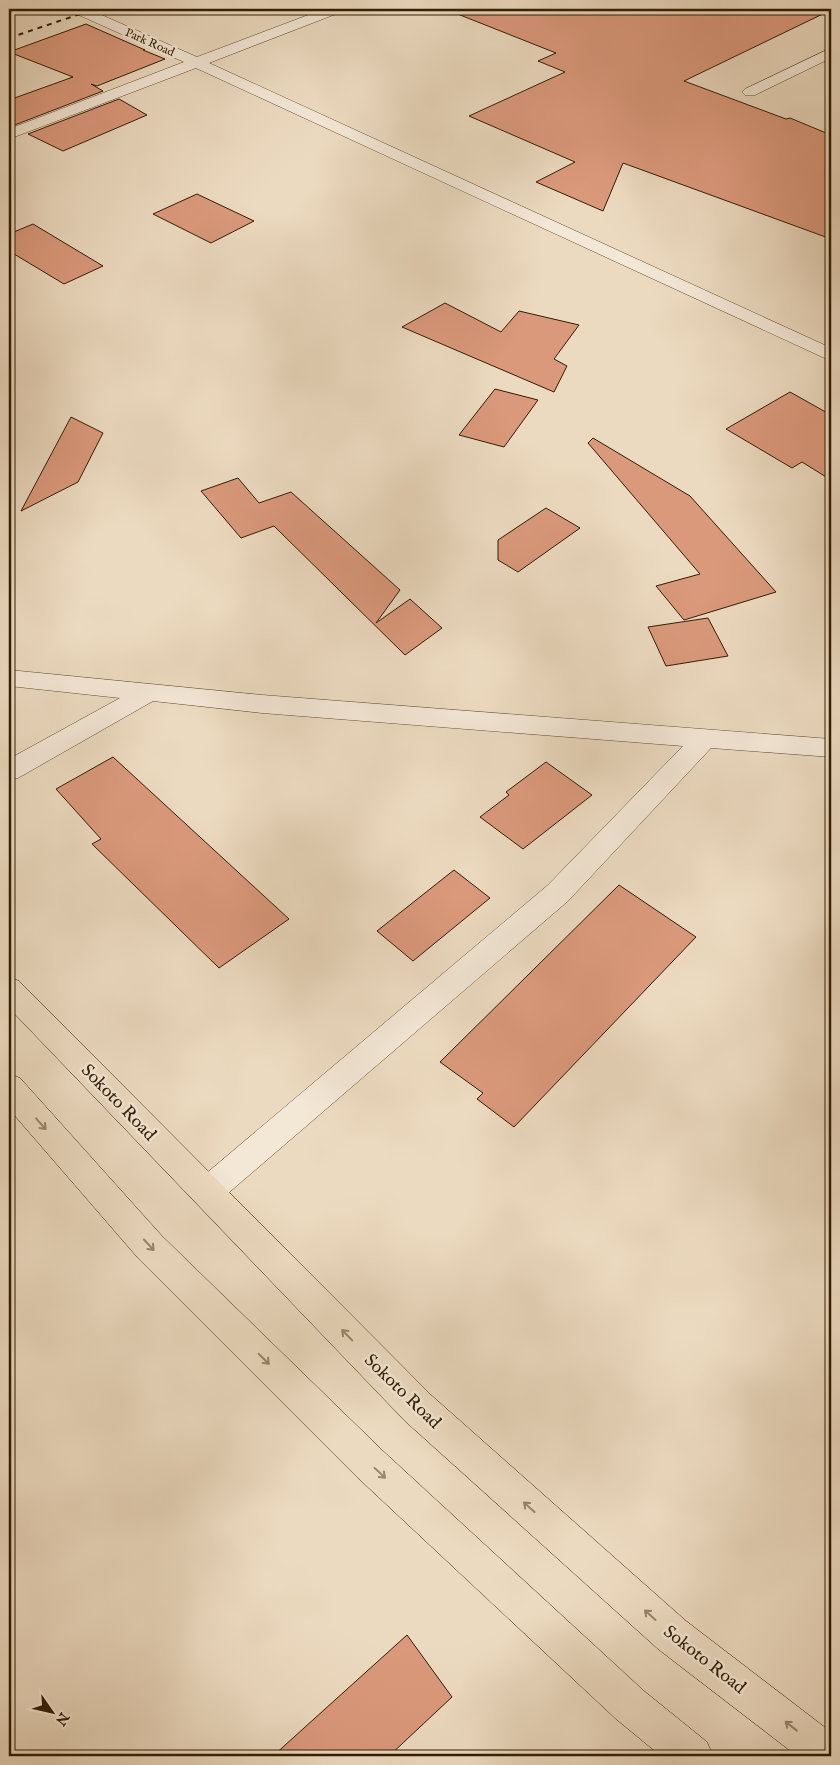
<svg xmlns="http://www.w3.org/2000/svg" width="840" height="1765" font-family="'IM FELL English',serif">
	<rect width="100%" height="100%" fill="#ecdac0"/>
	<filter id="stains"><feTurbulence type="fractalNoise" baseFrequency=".004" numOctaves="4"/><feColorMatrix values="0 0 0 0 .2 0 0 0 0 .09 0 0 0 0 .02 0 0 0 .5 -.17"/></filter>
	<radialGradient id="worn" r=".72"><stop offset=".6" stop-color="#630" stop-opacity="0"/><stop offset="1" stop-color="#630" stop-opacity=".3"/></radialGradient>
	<path fill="#db997c" stroke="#311d02" d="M450,9h381v1l-147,71 102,38 4,-1 41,17v104l-208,-76 -20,48 -67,-29 39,-20 -106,-46 96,-44 -27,-11 18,-8 -106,-42z
		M86,24l59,26h-2l22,9 -68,27 -6,-2 12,7 -91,35 -3,-2v-24l64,-23 -64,-25z
		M119,99l28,16 -84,36 -35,-17z
		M197,194l57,27 -43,22 -58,-29z
		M33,224l70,42 -39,18 -55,-33v-17z
		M445,303l56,29 18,-21 60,14 -25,34 13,7 -13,26 -152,-65z
		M495,389l43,11 -34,47 -45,-12z
		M790,392l41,23v65l-29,-18 -10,6 -66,-39z
		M71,417l32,16 -25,49 -57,29z
		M593,438l97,58 86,96 -92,28 -28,-34 44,-12 -112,-131z
		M238,478l21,25 32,-11 109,98 -24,33 34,-24 32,29 -37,27 -131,-129 -33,12 -40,-47z
		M546,508l34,20 -62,44 -20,-12v-20z
		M708,618l20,38 -62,10 -18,-39z
		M113,757l176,162 -70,49 -127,-124 9,-5 -45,-50z
		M546,762l46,33 -69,54 -43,-32 29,-22 -3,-3z
		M454,870l36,28 -77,63 -36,-30z
		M619,885l77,52 -182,190 -37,-28 6,-6 -43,-31z
		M407,1635l45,62 -63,59h-116z"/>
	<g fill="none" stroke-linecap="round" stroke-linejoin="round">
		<defs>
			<path id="minor" d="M70,9h18l109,48 127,-48h19l-2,3 -132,51 622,285v13l-635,-293 -187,71v-10l175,-67 -112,-50z
				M831,48v10l-76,37h-10l-3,-3 3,-3z
				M9,670l253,25 569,44v18l-120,-9 -143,153 -350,301 -11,5 -11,-5 -5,-10 5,-10 352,-297 135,-139 -421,-33 -109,-12 -135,77 -9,2v-21l111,-61 -111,-12z"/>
			<path id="major" d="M9,977l10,4 412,414 255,226 145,111v24h-34l-139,-107 -253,-228 -396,-413z
				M9,1074l11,4 142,158 221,215 261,240 63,51 6,14h-52l-45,-37 -259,-242 -219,-219 -129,-149z"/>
		</defs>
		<use href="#minor" stroke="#604c32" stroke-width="1"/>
		<use href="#major" stroke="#311d02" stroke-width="1"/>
		<use href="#minor" fill="#f3e7d6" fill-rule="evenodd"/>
		<use href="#major" fill="#ecdac0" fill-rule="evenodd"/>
		<path stroke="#311d02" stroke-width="2" stroke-dasharray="5 5" stroke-linecap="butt" d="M9,38l86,-29"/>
	</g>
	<defs><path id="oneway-shaft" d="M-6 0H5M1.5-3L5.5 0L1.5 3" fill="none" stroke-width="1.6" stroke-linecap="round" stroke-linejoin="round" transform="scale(1.25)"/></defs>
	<g stroke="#98856a">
		<use href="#oneway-shaft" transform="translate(41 1124) rotate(48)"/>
		<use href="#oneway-shaft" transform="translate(149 1245) rotate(47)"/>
		<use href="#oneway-shaft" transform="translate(347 1335) rotate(-134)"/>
		<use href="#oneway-shaft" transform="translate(264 1359) rotate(45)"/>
		<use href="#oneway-shaft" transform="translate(380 1473) rotate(43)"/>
		<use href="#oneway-shaft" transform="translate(529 1507) rotate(-138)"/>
		<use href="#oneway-shaft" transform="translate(650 1615) rotate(-138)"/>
		<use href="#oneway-shaft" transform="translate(791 1726) rotate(-142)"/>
	</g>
	<g text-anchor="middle" stroke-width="5" stroke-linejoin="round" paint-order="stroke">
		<g font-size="12" fill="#311d02" stroke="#f3e7d6">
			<text transform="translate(150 42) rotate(24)" y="4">Park Road</text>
		</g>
		<g font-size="18" fill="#311d02" stroke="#f3e7d6">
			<text transform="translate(119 1102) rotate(46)" y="6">Sokoto Road</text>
			<text transform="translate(403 1391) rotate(44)" y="6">Sokoto Road</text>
			<text transform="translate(705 1659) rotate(38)" y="6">Sokoto Road</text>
		</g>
	</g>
	<rect width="840" height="1765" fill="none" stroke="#ecdac0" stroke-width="30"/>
	<rect x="10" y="10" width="820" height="1745" fill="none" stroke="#311d02" stroke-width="2.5"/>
	<rect x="15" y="15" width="810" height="1735" fill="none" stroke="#311d02"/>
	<g transform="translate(52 1712) rotate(124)" stroke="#f3e7d6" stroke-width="4" paint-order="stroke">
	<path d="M0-4L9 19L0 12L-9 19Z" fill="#311d02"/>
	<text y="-8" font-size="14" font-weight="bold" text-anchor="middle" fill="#311d02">N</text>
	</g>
	<rect width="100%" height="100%" filter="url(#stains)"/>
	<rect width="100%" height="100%" fill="url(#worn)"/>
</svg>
